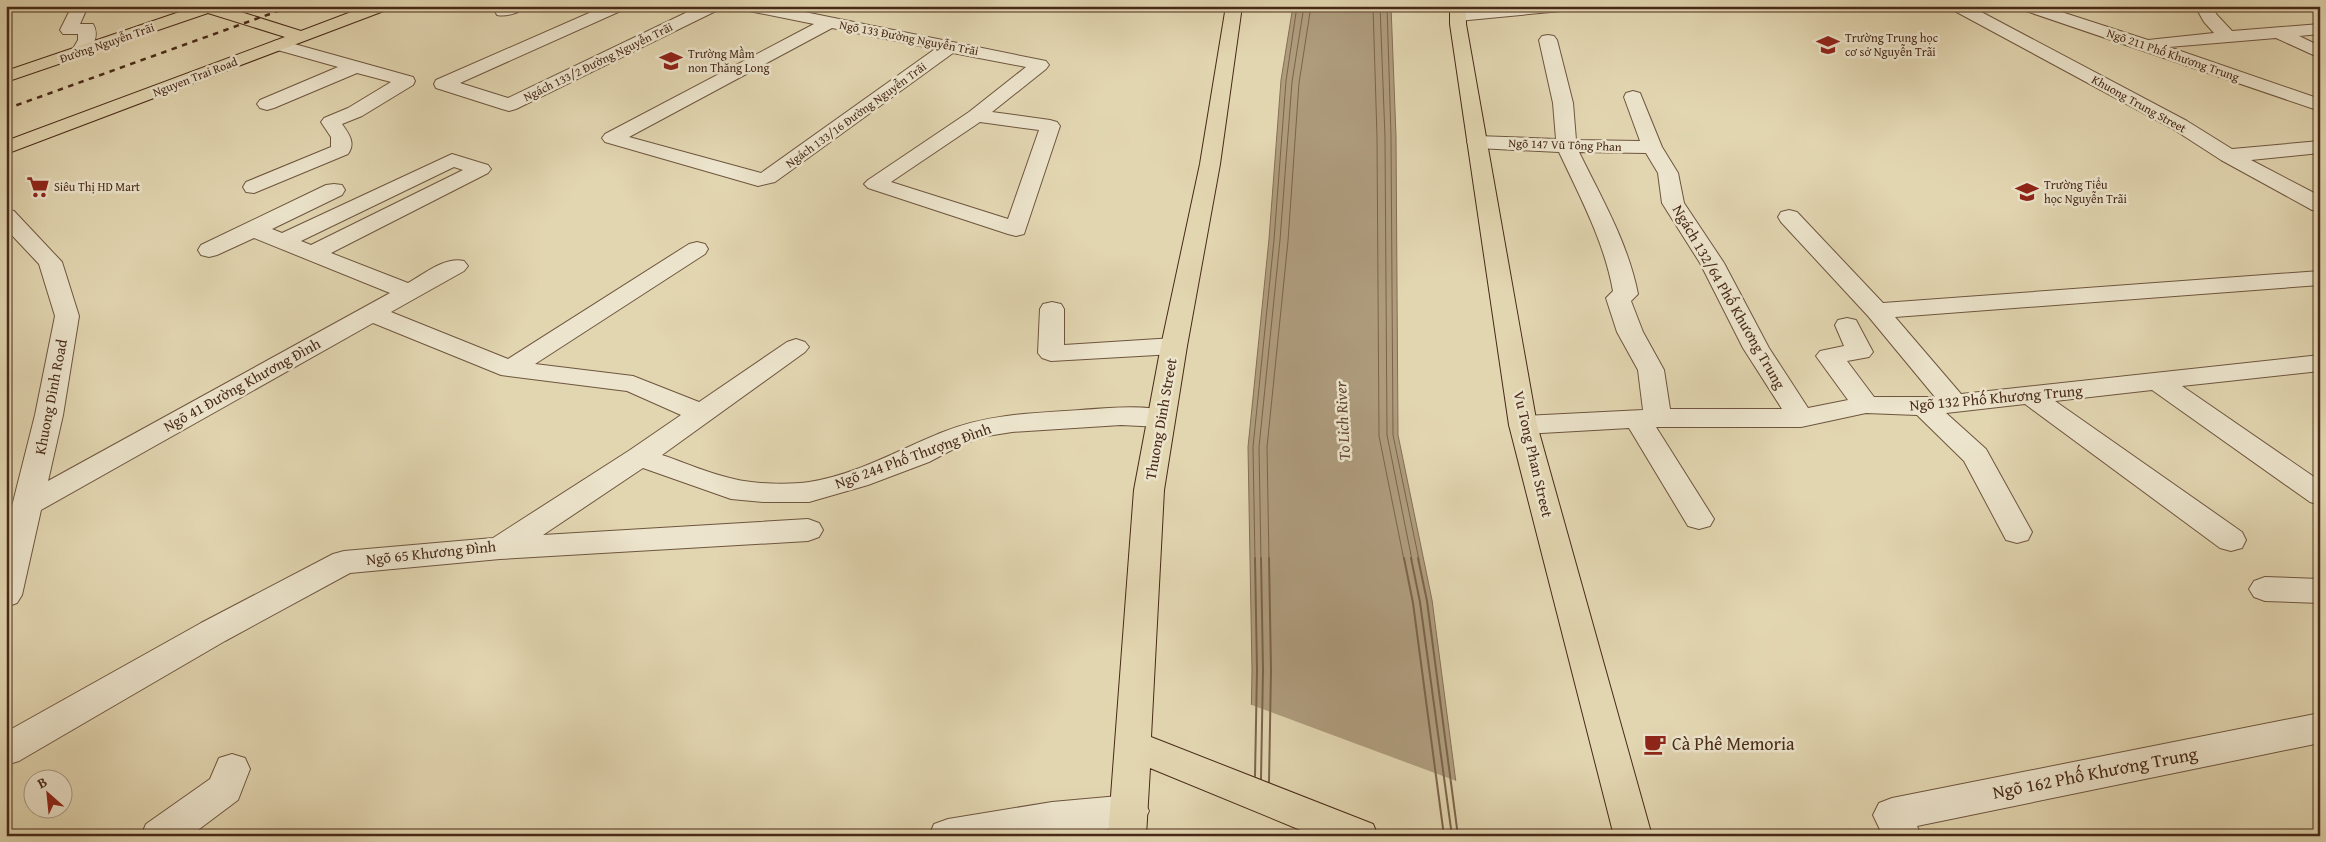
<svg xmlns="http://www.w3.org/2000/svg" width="2326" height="842" font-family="'Gentium Book Plus',serif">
	<rect width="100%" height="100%" fill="#e2d6b1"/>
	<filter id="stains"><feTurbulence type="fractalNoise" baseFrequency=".004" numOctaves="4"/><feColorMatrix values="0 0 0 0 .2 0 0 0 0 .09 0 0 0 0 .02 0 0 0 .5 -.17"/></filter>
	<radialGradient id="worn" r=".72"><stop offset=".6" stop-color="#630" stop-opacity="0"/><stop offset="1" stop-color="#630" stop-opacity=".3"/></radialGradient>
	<path fill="#ae9c7d" stroke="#856e55" d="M1293,6h98l5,130 2,299 34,165 31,236h-214l3,-166 -4,-223 21,-208 12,-159z"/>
	<path fill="#e2d6b1" d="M1249,704l210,78 7,54h-220z"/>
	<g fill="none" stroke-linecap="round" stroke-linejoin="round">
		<path stroke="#7b634a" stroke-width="1" d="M1373,6l4,131 2,299 25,124
			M1380,6l5,131 2,298 25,125
			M1387,6l4,130 2,299 26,125
			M1255,560l-2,-113 21,-207 12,-159 11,-75
			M1261,560l-2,-113 21,-207 12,-158 12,-76
			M1269,560l-2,-113 21,-206 11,-158 12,-77"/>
		<path stroke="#7b634a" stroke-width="2" d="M1255,558l2,112 -2,106
			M1261,558l2,112 -2,109
			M1269,558l2,112 -2,112
			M1404,558l9,45 31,233
			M1411,558l9,44 32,234
			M1418,558l9,43 31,235"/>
		<defs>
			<path id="minor" d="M72,6h16l-8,18h13c7,11 0,23 -7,32h-12l-3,-4 7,-12v-6h-15l-3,-4z
				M501,6h25c-6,7 -20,11 -29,9l-2,-4z
				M605,6h22l-2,3 -165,74 48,15 192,-92h22l-2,3 -204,100 -7,2 -7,-2 -66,-21 -2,-4 2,-4z
				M741,6h34l271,55 3,4 -3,4 -54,43 58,8 7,2 3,4 -36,108 -8,2 -8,-2 -140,-46 -4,-4 4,-4 101,-68 57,-45 -73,-14 -178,129 -17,4 -153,-44 -3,-4 3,-4 209,-110 -65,-13 -6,-2zM832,28l103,21 -174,124 -132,-36zM980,122l59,8 -31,89 -117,-37z
				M1507,6h62l-2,3 -6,2 -103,10 -6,-1 -2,-4 2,-4 6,-1z
				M1949,6h21l217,115 45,28 88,-8v12l-69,7 69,36v15l-8,-1 -91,-50 -48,-31 -222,-120z
				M2018,6h25l105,34 66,-7 -10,-11 -9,-16h16l6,9 15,16 88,-7v10l-21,2 21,10v12l-44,-20 -107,9 151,52v12l-300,-102z
				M1548,35l6,1 3,4 16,63 3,37 64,1 -16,-44 2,-4 7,-2 7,2 22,54 16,26 6,30 40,60 45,85 39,60 40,-8 -32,-44 4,-5 24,-5 -9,-21 3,-5 9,-2 9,2 17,32 -4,5 -22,4 27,36h61l-67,-81 -87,-94 -3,-5 3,-5 8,-2 8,2 86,91 437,-32v14l-425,32 66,77 359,-39v16l-138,15 138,95v24l-10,-3 -158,-112 -97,11 187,131 4,8 -4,8 -11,3 -11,-3 -195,-144 -79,9 40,36 46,83 -4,8 -11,3 -11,-3 -42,-79 -47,-46 -51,-2 -65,14h-145l58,92 -4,7 -11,3 -11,-3 -59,-98 -106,6 -10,-3 -4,-6 4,-6 10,-3 120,-6 -5,-40 -21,-38 -11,-34 7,-7c-9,-50 -33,-94 -54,-139l-82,-4 -7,-2 -3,-4 3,-4 7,-2 79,3 -3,-36 -14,-63 3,-4zM1579,152l67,1 12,20 4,30 38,60 43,85 39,61h-112l-6,-39 -21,-38 -12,-31 7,-7c-10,-51 -36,-95 -59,-142z
				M280,40l133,37 2,4 -2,4 -51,31 -20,8c7,10 14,19 6,30l-94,39 -8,-1 -3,-5 3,-5 85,-35v-10l-10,-15 3,-4 24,-10 43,-26 -34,-9 -83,35 -7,2 -7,-2 -3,-4 3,-4 78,-33 -64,-18 -3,-4 3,-4z
				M452,154l36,11 3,4 -3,4 -157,80 77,30c16,-9 37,-27 56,-22l4,5 -4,5 -73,41 117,47 181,-115 8,-2 8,2 3,5 -3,5 -170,110 98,12 66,26 88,-60 9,-3 9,3 4,5 -4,5 -143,103c24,8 48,19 72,24 20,5 55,6 75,3 47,-7 91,-33 134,-50 44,-18 91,-19 137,-22 30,-2 62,-6 91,2l4,6 -4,6 -10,3 -40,-2 -109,7 -25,4 -24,8 -34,18 -61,23 -59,17h-46l-32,-3 -88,-31 -100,67 265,-16 11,4 4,7 -4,7 -11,4 -308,18 -150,14 -125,68 -206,120 -13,4v-33l195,-109 132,-69 11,-3 149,-13 137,-88 51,-35 -54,-24 -126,-16 -128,-52 -332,187 -19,85 -5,8 -11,4v-77l29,-115 20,-99 -16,-52 -33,-35v-20l8,2 48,51 17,54 -16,99 -15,66 342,-188 -136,-55 -37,17 -8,2 -8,-2 -3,-5 3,-5 125,-60 8,-1 8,1 3,5 -3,5 -70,34 10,4zM454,167l9,3 -152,75 -10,-4z
				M1052,302l9,2 3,5v36l110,-7 9,3 4,5 -4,5 -9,3 -123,7 -9,-3 -4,-5 2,-44 3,-5z
				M2265,577l55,2v24l-55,-2 -11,-4 -5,-8 5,-8z
				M2320,713v30l-403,83 4,10h-38l-10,-21 6,-12 13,-5z
				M232,754l13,4 5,11 -12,31 -48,36h-49l5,-12 64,-45 9,-21z
				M1130,795l13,4 6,12 -6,12 -13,4 -79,9h-122l5,-12 14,-5 104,-17z"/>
			<path id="major" d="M197,6h25l79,25 66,-25h24l-2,3 -383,145v-13l279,-104 -77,-24 -202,69v-11z
				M1226,6h16l-22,158 -33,182 -23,144 -13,247 222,87 5,12h-63l-165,-68 -4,68h-38l26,-346 27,-144 39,-182z
				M1450,6h16v18l71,401 115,411h-38l-105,-411 -59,-401z"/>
		</defs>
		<use href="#minor" stroke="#6e553e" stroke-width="2"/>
		<use href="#major" stroke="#482a18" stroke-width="2"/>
		<use href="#minor" fill="#ece4cc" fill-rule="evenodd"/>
		<use href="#major" fill="#e2d6b1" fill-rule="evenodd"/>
		<path stroke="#482a18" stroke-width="2.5" stroke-dasharray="5.5 5.5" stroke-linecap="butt" d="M6,109l286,-103"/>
	</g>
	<defs>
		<symbol id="school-bare" viewBox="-9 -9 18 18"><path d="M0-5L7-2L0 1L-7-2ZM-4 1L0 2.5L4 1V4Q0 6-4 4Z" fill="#8f2418" stroke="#ece4cc" stroke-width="2.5" paint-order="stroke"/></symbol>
		<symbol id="supermarket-bare" viewBox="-9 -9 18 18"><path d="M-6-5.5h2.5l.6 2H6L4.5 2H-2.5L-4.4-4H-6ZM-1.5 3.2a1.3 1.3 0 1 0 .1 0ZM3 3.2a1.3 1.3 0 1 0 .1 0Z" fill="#8f2418" stroke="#ece4cc" stroke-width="2.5" paint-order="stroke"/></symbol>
		<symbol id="cafe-bare" viewBox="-9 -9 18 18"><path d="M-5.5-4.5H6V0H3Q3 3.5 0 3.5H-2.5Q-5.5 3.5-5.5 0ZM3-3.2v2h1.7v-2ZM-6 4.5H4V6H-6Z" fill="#8f2418" stroke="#ece4cc" stroke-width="2.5" paint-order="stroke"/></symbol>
	</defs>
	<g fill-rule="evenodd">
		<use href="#school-bare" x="1812" y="29" width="32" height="32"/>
		<use href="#school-bare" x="655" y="45" width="32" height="32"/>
		<use href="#supermarket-bare" x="22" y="171" width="32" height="32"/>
		<use href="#school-bare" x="2011" y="176" width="32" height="32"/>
		<use href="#cafe-bare" x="1639" y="728" width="32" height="32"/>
	</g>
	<g text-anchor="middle" stroke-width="5" stroke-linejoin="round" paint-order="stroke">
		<g font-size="12" fill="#482a18" stroke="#ece4cc">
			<text transform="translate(909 38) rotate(11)" y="4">Ngõ 133 Đường Nguyễn Trãi</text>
			<text transform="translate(107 43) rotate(-19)" y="4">Đường Nguyễn Trãi</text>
			<text transform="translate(2173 55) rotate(19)" y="4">Ngõ 211 Phố Khương Trung</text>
			<text transform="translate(598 62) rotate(-26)" y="4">Ngách 133/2 Đường Nguyễn Trãi</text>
			<text transform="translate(195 77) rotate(-21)" y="4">Nguyen Trai Road</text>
			<text transform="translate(2139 104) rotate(29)" y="4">Khuong Trung Street</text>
			<text transform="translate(856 115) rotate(-36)" y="4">Ngách 133/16 Đường Nguyễn Trãi</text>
			<text transform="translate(1565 145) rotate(2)" y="4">Ngõ 147 Vũ Tông Phan</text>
		</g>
		<g font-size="12" fill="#482a18" stroke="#ece4cc" text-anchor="start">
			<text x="1845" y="42">Trường Trung học<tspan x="1845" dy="14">cơ sở Nguyễn Trãi</tspan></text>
			<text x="688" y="58">Trường Mầm<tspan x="688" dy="14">non Thăng Long</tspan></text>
			<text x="2044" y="189">Trường Tiểu<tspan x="2044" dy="14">học Nguyễn Trãi</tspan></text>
			<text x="54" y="191">Siêu Thị HD Mart</text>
		</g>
		<g font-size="15" fill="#482a18" stroke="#ece4cc">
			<text transform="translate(1729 297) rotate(60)" y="5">Ngách 132/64 Phố Khương Trung</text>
			<text transform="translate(242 385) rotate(-29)" y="5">Ngõ 41 Đường Khương Đình</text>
			<text transform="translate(51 397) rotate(-79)" y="5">Khuong Dinh Road</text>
			<text transform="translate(1996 398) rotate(-5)" y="5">Ngõ 132 Phố Khương Trung</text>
			<text transform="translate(1161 419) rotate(-80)" y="5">Thuong Dinh Street</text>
			<text transform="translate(1533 454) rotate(77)" y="5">Vu Tong Phan Street</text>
			<text transform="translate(913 456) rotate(-20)" y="5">Ngõ 244 Phố Thượng Đình</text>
			<text transform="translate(431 553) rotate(-6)" y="5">Ngõ 65 Khương Đình</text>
		</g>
		<g font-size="16" font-style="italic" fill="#624631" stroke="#ece4cc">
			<text transform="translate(1342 421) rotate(-93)" y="6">To Lich River</text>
		</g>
		<g font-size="18" fill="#482a18" stroke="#ece4cc" text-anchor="start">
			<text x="1672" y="750">Cà Phê Memoria</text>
		</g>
		<g font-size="18" fill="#482a18" stroke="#ece4cc">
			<text transform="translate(2095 773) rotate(-11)" y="6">Ngõ 162 Phố Khương Trung</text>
		</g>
	</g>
	<rect width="2326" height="842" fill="none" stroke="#e2d6b1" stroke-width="25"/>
	<rect x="8" y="8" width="2311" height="827" fill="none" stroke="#482a18" stroke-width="2.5"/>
	<rect x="12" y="12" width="2301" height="817" fill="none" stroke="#482a18"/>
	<g transform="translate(48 794) rotate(333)"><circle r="24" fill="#ece4cc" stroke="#aa9a84"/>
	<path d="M0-4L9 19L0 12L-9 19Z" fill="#8f2418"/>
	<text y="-8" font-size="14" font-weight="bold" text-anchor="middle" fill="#482a18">B</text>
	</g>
	<rect width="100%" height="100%" filter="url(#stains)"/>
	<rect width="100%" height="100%" fill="url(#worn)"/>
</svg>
